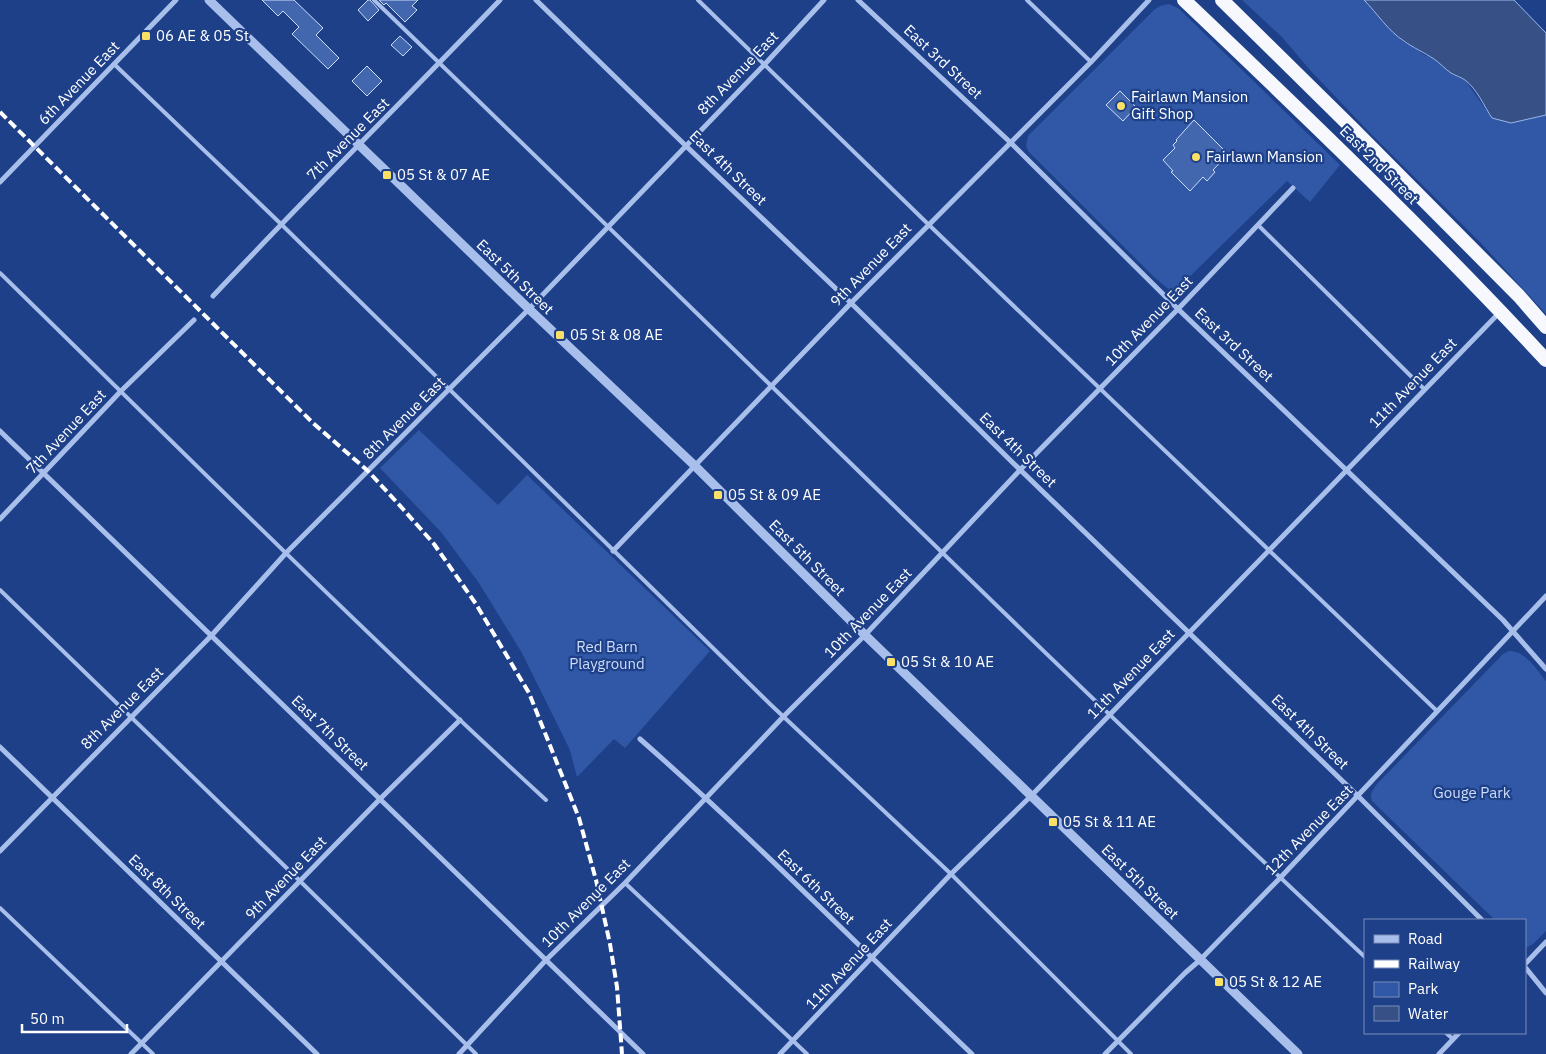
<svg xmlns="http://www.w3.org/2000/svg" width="1546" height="1054" font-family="'IBM Plex Sans',sans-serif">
	<rect width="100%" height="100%" fill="#1e4089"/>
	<path fill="#3158a6" d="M1242,0h122l16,16 2,5 22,21 9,4 11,9 8,2 20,17 13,6 27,38 19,5 35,-8v199l-65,-71 -110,-109 -61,-64 -28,-33z
		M1169,4l9,4 162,157 -30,37 -23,-21 -114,112 -20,-17 -124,-124 -3,-6 2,-10 126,-126 6,-4z
		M419,430l79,75 29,-30 183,176 -85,97 -11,-9 -37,38 -7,-27 -48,-97 -43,-70 -38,-51 -61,-64z
		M1509,651c17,0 27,18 37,30v250l-13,13 -8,4v-28h-30l-123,-119c-3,-7 1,-11 5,-17l126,-130z"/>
	<path fill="#375086" stroke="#9bb8ed" d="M1364,0h150l32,33v82l-35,8 -19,-5c-8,-12 -15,-29 -27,-38 -4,-3 -9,-4 -14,-7 -6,-4 -11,-10 -17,-14 -9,-6 -22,-12 -30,-18 -16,-10 -27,-28 -40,-41z"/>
	<path fill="#4267af" stroke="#cddcf8" d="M262,0h32l29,28 -7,7 23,23 -11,11 -36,-35 7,-7 -16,-16 -5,5z
		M368,0h2l9,10 -11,11 -10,-11z
		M379,0h39l-6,6 5,4 -12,12 -19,-19 -2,2z
		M400,36l12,11 -9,9 -12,-11z
		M367,66l15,15 -15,15 -15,-15z
		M1120,91l16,16 -13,14 -17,-16z
		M1194,120l34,34 -15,16 2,2 -8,9 -4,-4 -13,14 -19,-19 2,-1 -10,-11 12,-12 -2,-3 4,-4 -1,-1z"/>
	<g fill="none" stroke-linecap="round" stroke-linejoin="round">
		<path stroke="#a8bfeb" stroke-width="4" d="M374,0c331,318 655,643 991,957
			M698,0l230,224 509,487
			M1027,0l64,62
			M114,64l167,160 489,480 181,170 180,180
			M1258,225l166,164
			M0,273c181,177 360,356 546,527
			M0,590l300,291 176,173
			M625,883l182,171
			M0,908l153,146
			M1446,1033l7,6"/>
		<path stroke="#a8bfeb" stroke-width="5" d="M536,0l149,145 166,158 158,156 349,337 124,124
			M858,0l153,143 167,166 325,311 43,49
			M0,182l176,-182
			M213,296c94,-100 192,-197 287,-296
			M0,431l643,623
			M0,519l121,-128 73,-71
			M613,551l238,-248 240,-241 58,-62
			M640,739c115,101 221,210 332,315
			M0,747l317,307
			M0,851l211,-215 75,-83 243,-244 235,-244 60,-65
			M1525,964l21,-22
			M1525,967l21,26
			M131,1054l249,-255 80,-79
			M459,1054l87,-94 79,-77 159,-167 81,-81 155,-165 158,-161 115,-121
			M780,1054l171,-180 80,-78 468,-483
			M1105,1054l80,-81 15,-13 80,-82 266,-282
			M1439,1054l20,-21"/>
		<path stroke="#a8bfeb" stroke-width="9" d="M209,0l320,309 165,156 171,170 433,419"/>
		<path stroke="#f6f8fe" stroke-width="14" d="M1184,0c123,117 246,235 362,360
			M1222,0l131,129 166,167 27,31"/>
		<path stroke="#fff" stroke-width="4" stroke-dasharray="9 4" stroke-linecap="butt" d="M0,112l313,311 55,48 35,38 31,35 42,60 53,89 50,125 17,62 14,64 7,43 5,67"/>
	</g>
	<g fill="#fbe067" stroke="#1e4089" stroke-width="2">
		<rect x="141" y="31" width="10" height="10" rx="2.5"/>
		<circle cx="1121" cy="106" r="5"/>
		<circle cx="1196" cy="157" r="5"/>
		<rect x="382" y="170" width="10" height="10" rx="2.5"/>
		<rect x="555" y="330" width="10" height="10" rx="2.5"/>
		<rect x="713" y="490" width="10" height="10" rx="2.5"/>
		<rect x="886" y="657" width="10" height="10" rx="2.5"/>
		<rect x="1048" y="817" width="10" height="10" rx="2.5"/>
		<rect x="1214" y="977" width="10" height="10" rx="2.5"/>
	</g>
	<g text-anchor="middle" stroke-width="4.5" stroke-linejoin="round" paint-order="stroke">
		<g font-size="15" fill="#fff" stroke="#1e4089" text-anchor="start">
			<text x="156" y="41">06 AE &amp; 05 St</text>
			<text x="1131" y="102">Fairlawn Mansion<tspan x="1131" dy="17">Gift Shop</tspan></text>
			<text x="1206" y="162">Fairlawn Mansion</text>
			<text x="397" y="180">05 St &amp; 07 AE</text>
			<text x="570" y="340">05 St &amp; 08 AE</text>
			<text x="728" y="500">05 St &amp; 09 AE</text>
			<text x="901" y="667">05 St &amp; 10 AE</text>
			<text x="1063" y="827">05 St &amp; 11 AE</text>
			<text x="1229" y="987">05 St &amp; 12 AE</text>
		</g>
		<g font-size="15" fill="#fff" stroke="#1e4089">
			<text transform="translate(943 62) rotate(43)" y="5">East 3rd Street</text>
			<text transform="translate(738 73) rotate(-46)" y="5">8th Avenue East</text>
			<text transform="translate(79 83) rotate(-46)" y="5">6th Avenue East</text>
			<text transform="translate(348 139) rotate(-45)" y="5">7th Avenue East</text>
			<text transform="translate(1379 165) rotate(45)" y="5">East 2nd Street</text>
			<text transform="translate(728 168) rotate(44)" y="5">East 4th Street</text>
			<text transform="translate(871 265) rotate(-46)" y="5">9th Avenue East</text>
			<text transform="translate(515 277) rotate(44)" y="5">East 5th Street</text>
			<text transform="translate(1149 321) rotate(-46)" y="5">10th Avenue East</text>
			<text transform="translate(1234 345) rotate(43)" y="5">East 3rd Street</text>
			<text transform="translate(1413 383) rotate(-46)" y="5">11th Avenue East</text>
			<text transform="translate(404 418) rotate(-45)" y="5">8th Avenue East</text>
			<text transform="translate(66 432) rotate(-47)" y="5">7th Avenue East</text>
			<text transform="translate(1018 450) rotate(44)" y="5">East 4th Street</text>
			<text transform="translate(807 558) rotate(45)" y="5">East 5th Street</text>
			<text transform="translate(868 613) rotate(-46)" y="5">10th Avenue East</text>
			<text transform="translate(1131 674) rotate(-46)" y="5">11th Avenue East</text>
			<text transform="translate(122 708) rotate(-45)" y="5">8th Avenue East</text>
			<text transform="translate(1310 732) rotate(44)" y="5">East 4th Street</text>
			<text transform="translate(330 733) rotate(44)" y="5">East 7th Street</text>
			<text transform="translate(1309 830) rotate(-46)" y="5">12th Avenue East</text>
			<text transform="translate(286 878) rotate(-46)" y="5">9th Avenue East</text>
			<text transform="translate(1140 882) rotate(44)" y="5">East 5th Street</text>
			<text transform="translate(816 887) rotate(44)" y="5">East 6th Street</text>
			<text transform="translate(167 892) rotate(44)" y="5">East 8th Street</text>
			<text transform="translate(586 903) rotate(-45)" y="5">10th Avenue East</text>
			<text transform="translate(849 964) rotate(-47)" y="5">11th Avenue East</text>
		</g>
		<g font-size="15" fill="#cddcf8" stroke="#1e4089">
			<text x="607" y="652">Red Barn<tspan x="607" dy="17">Playground</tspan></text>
			<text x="1472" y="798">Gouge Park</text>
		</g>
	</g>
	<rect x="1364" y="919" width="162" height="115" fill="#1e4089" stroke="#788cb8"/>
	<rect x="1374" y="935" width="25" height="8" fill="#a8bfeb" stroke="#788cb8"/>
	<text x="1408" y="944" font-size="15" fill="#ffffff">Road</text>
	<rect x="1374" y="960" width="25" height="8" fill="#ffffff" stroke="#788cb8"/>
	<text x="1408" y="969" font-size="15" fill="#ffffff">Railway</text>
	<rect x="1374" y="982" width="25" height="15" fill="#3158a6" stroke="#788cb8"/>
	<text x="1408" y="994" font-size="15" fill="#ffffff">Park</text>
	<rect x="1374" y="1006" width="25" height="15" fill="#375086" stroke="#788cb8"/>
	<text x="1408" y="1019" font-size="15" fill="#ffffff">Water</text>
	<path d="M22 1024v8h105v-8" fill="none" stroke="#ffffff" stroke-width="2.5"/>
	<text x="30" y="1024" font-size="15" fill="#ffffff" stroke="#1e4089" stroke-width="4" paint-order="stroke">50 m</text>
</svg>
